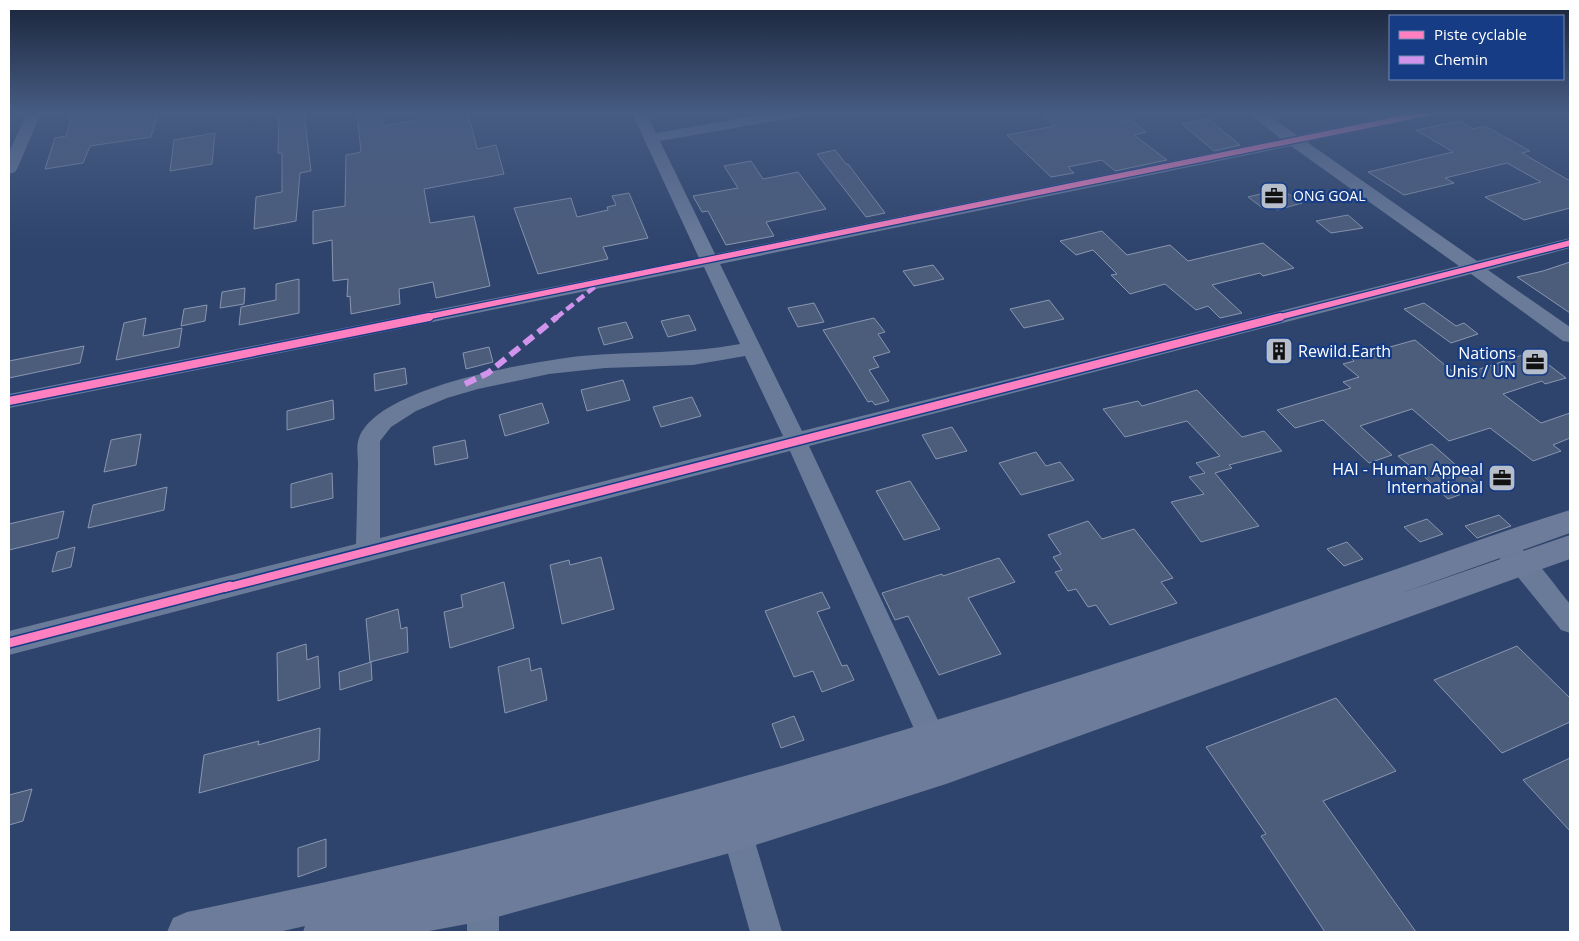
<svg xmlns="http://www.w3.org/2000/svg" width="1579" height="941" font-family="'Open Sans',sans-serif">
	<rect width="100%" height="100%" fill="#2f446c"/>
	<path fill="#4c5d7c" stroke="#8996b0" d="M87,113h71l-7,24 -61,9 -7,17 -38,6 10,-31 11,-2 6,-20z
		M304,113l7,58 -11,2 -4,48 -42,8 2,-32 26,-5v-39h-4l1,-36z
		M357,113h25l1,13 34,-6 -1,-7h52l9,36 19,-4 8,29 -80,15 6,34 44,-7 16,70 -54,12 -3,-16 -34,7 1,15 -49,10 -1,-18 -3,1 1,-18 -15,2 -1,-41 -19,4v-33l32,-5 1,-51 15,-3z
		M1040,113h39l7,6 26,-5 9,7 8,-2 17,13 -12,3 33,25 -52,11 -13,-11 -34,7 6,6 -23,4 -44,-42 48,-9z
		M1208,119l32,26 -26,6 -32,-27z
		M1460,121l13,8 12,-3 45,25 -8,2 48,28v27l-46,12 -39,-23 56,-15 -34,-19 -62,15 9,5 -50,12 -36,-23 85,-20 -37,-22z
		M215,133l-3,31 -42,7 4,-31z
		M835,150l11,14h2l37,49 -19,4 -49,-63z
		M751,161l12,18 35,-7 28,37 -60,13 8,14 -48,9 -18,-34 -6,1 -9,-16 45,-8 -14,-22z
		M1281,189l21,14 -25,7 -4,-3 -9,2 -16,-12z
		M629,193l19,45 -45,9 5,12 -70,15 -24,-66 57,-10 6,19 31,-7 -1,-3 9,-2 -4,-9z
		M1348,215l15,13 -32,5 -15,-12z
		M1102,231l25,24 43,-10 18,16 75,-18 31,25 -31,8 -3,-3 -48,12 30,28 -22,5 -12,-12 -12,4 -31,-26 -35,10 -19,-19 6,-1 -24,-24 -17,5 -16,-14z
		M1570,262v51l-53,-36 26,-6z
		M933,265l11,14 -30,7 -11,-15z
		M299,279v34l-60,12 2,-18 35,-7v-16z
		M245,288l-1,16 -24,4 2,-16z
		M1049,300l15,19 -40,9 -14,-19z
		M814,303l10,19 -26,5 -10,-19z
		M1424,303l32,23 8,-3 14,11 -27,9 -47,-34z
		M207,305l-2,16 -24,5 3,-17z
		M689,315l7,15 -28,7 -7,-16z
		M146,318l-3,18 39,-8 -3,19 -63,13 8,-37z
		M874,318l11,14 -7,2 12,18 -17,5 6,10 -10,3 20,31 -14,4 -3,-4 -4,1 -45,-72z
		M626,322l7,16 -29,7 -6,-17z
		M1415,340l43,36 74,-24 34,26 -21,6 -3,-3 -39,13 38,29 29,-10v25l-17,7 8,6 -28,10 -43,-33 -41,13 -37,-32 -52,17 32,29 -23,8 -46,-43 -28,8 -18,-18 74,-22 -8,-6 16,-5 -16,-13 11,-3 -7,-7 21,-5 4,3z
		M84,346l-4,17 -71,15v-17z
		M489,347l4,15 -27,7 -3,-16z
		M405,368l2,16 -32,7 -1,-17z
		M623,380l7,20 -43,11 -6,-21z
		M1197,390l45,47 22,-6 18,20 -53,14 3,3 -17,5 44,53 -58,16 -30,-40 33,-8 -15,-17 16,-4 -9,-10 24,-7 -33,-35 -62,16 -22,-28 35,-8 4,5z
		M692,397l9,19 -40,11 -8,-20z
		M333,400l1,19 -47,11v-19z
		M542,403l7,20 -44,13 -6,-21z
		M952,427l15,24 -31,8 -14,-24z
		M141,434l-5,31 -32,7 7,-32z
		M465,440l3,18 -33,7 -2,-18z
		M1432,444l49,43 -33,12 -36,-34 -2,1 -12,-10z
		M1036,452l10,14 14,-4 14,18 -53,15 -22,-32z
		M332,473l1,25 -42,10v-24z
		M910,481l30,48 -36,11 -28,-49z
		M167,487l-3,23 -76,18 5,-23z
		M64,511l-6,27 -49,12v-26z
		M1499,515l12,11 -34,12 -12,-12z
		M1427,519l16,15 -23,8 -16,-15z
		M1088,521l14,18 32,-10 39,49 -12,4 16,21 -67,22 -14,-20 -8,2 -12,-18 -8,2 -13,-19 7,-2 -9,-13 8,-3 -13,-19z
		M1347,542l16,17 -19,7 -17,-17z
		M75,547l-4,20 -19,5 5,-20z
		M601,557l13,52 -52,15 -12,-59 19,-5 1,5z
		M999,558l16,24 -47,16 33,56 -62,21 -31,-59 -13,4 -13,-27 60,-19 1,2z
		M504,582l10,46 -64,20 -6,-36 19,-5 -2,-12z
		M822,592l8,16 -13,4 25,54 5,-1 7,15 -32,12 -9,-21 -19,6 -29,-66z
		M398,609l3,20 6,-2 1,25 -38,10 -4,-43z
		M306,644l1,16 11,-4 2,32 -42,13 -1,-48z
		M1517,646l53,52v24l-68,31 -68,-73z
		M529,658l2,13 10,-3 6,32 -42,13 -7,-46z
		M371,662l1,18 -32,10 -1,-18z
		M1336,698l60,73 -73,30 93,131h-91l-64,-96 5,-2 -60,-87z
		M794,716l10,24 -23,8 -9,-24z
		M320,728l-1,32 -120,33 5,-38 55,-14 -1,4z
		M1570,758v73l-47,-51z
		M32,789l-9,32 -14,4v-30z
		M326,839v28l-28,10v-29z"/>
	<g fill="none" stroke-linecap="round" stroke-linejoin="round">
		<path fill="#6a7b9a" fill-rule="evenodd" d="M27,113h14l-24,56 -2,3 -6,2v-22z
			M632,113h14l10,20 115,-20h32l-2,3 -5,1 -136,24 55,113 566,-115 -33,-26h16l33,22 110,-22h28l-2,3 -5,1 -121,25 170,119 93,-23v10l-82,22 82,57v15l-7,-1 -92,-67 -662,172 143,304 -4,10 -10,4 -10,-4 -138,-309 -781,204v-24l347,-87c1,-27 1,-53 2,-80 0,-8 -2,-19 1,-26 19,-52 172,-76 222,-82 53,-5 106,-2 159,-12l-36,-77 -695,141v-14l690,-136zM1291,146l168,120 -657,165 -82,-167zM745,356l38,80 -403,102v-97l11,-14 25,-16 31,-13 31,-9 71,-15 56,-6 88,-3z
			M1509,542c23,8 45,43 61,62v29l-9,-3 -48,-59 -13,-12 -3,-7 3,-7z
			M737,817l11,4 4,11 30,100h-32l-28,-100 4,-11z
			M483,875l11,5 5,11v41h-32v-41l5,-11z"/>
		<path fill="#6c7c9a" fill-rule="evenodd" d="M1570,510v23l-171,61 171,-59v24l-624,225 -209,67 -254,70 -59,11h-121l2,-6 -26,6h-112l6,-14 14,-6c279,-58 555,-130 827,-216 124,-39 248,-81 371,-123 62,-21 123,-44 185,-63z"/>
		<path stroke="#d193ec" stroke-width="4.5" stroke-dasharray="9 4.5" stroke-linecap="butt" d="M556,318l41,-33"/>
		<path stroke="#d193ec" stroke-width="6" stroke-dasharray="12 6" stroke-linecap="butt" d="M465,384l23,-11 69,-56"/>
		<defs>
			<path id="cycleway-far2" d="M422,318l1006,-205
				M1276,318l294,-75"/>
			<path id="cycleway-far1" d="M9,401l420,-84
				M225,588l1055,-271"/>
			<path id="cycleway" d="M9,643l221,-57"/>
		</defs>
		<use href="#cycleway-far2" stroke="#163c85" stroke-width="8"/>
		<use href="#cycleway-far1" stroke="#163c85" stroke-width="11"/>
		<use href="#cycleway" stroke="#163c85" stroke-width="12"/>
		<use href="#cycleway-far2" stroke="#ff80c0" stroke-width="5.5"/>
		<use href="#cycleway-far1" stroke="#ff80c0" stroke-width="8"/>
		<use href="#cycleway" stroke="#ff80c0" stroke-width="9"/>
	</g>
	<linearGradient id="sky" x2="0" y2="1"><stop stop-color="#1a253b"/><stop offset="0.46" stop-color="#475c83"/><stop offset="1" stop-color="#475c83" stop-opacity="0"/></linearGradient>
	<rect width="1579" height="245" fill="url(#sky)"/>
	<defs>
		<symbol id="office-square" viewBox="-11 -11 22 22"><rect x="-9" y="-9" width="18" height="18" rx="4" fill="#b6becc" stroke="#163c85"/><path d="M-6-3h4V-5.5h4V-3h4V5H-6ZM-1-4.5V-3h2v-1.5ZM-6 0V1H6V0Z" fill="#111"/></symbol>
		<symbol id="building-square" viewBox="-11 -11 22 22"><rect x="-9" y="-9" width="18" height="18" rx="4" fill="#b6becc" stroke="#163c85"/><path d="M-4-6H4V6H1V3H-1V6H-4ZM-2.5-4.3h1.7v1.8h-1.7ZM.8-4.3h1.7v1.8H.8ZM-2.5-1h1.7V.8h-1.7ZM.8-1h1.7V.8H.8Z" fill="#111"/></symbol>
	</defs>
	<g fill-rule="evenodd">
		<use href="#office-square" x="1258" y="180" width="32" height="32"/>
		<use href="#building-square" x="1263" y="335" width="32" height="32"/>
		<use href="#office-square" x="1519" y="346" width="32" height="32"/>
		<use href="#office-square" x="1486" y="462" width="32" height="32"/>
	</g>
	<g text-anchor="middle" stroke-width="4.5" stroke-linejoin="round" paint-order="stroke">
		<g font-size="14" fill="#fff" stroke="#163c85" text-anchor="start">
			<text x="1293" y="201">ONG GOAL</text>
		</g>
		<g font-size="16" fill="#fff" stroke="#163c85" text-anchor="end">
			<text x="1298" y="357" text-anchor="start">Rewild.Earth</text>
			<text x="1516" y="359">Nations<tspan x="1516" dy="18">Unis / UN</tspan></text>
			<text x="1483" y="475">HAI - Human Appeal<tspan x="1483" dy="18">International</tspan></text>
		</g>
	</g>
	<rect width="1579" height="941" fill="none" stroke="#ffffff" stroke-width="20"/>
	<rect x="1389" y="15" width="175" height="65" fill="#163c85" stroke="#738ab6"/>
	<rect x="1399" y="31" width="25" height="8" fill="#ff80c0" stroke="#738ab6"/>
	<text x="1434" y="40" font-size="15" fill="#ffffff">Piste cyclable</text>
	<rect x="1399" y="56" width="25" height="8" fill="#d193ec" stroke="#738ab6"/>
	<text x="1434" y="65" font-size="15" fill="#ffffff">Chemin</text>
</svg>
